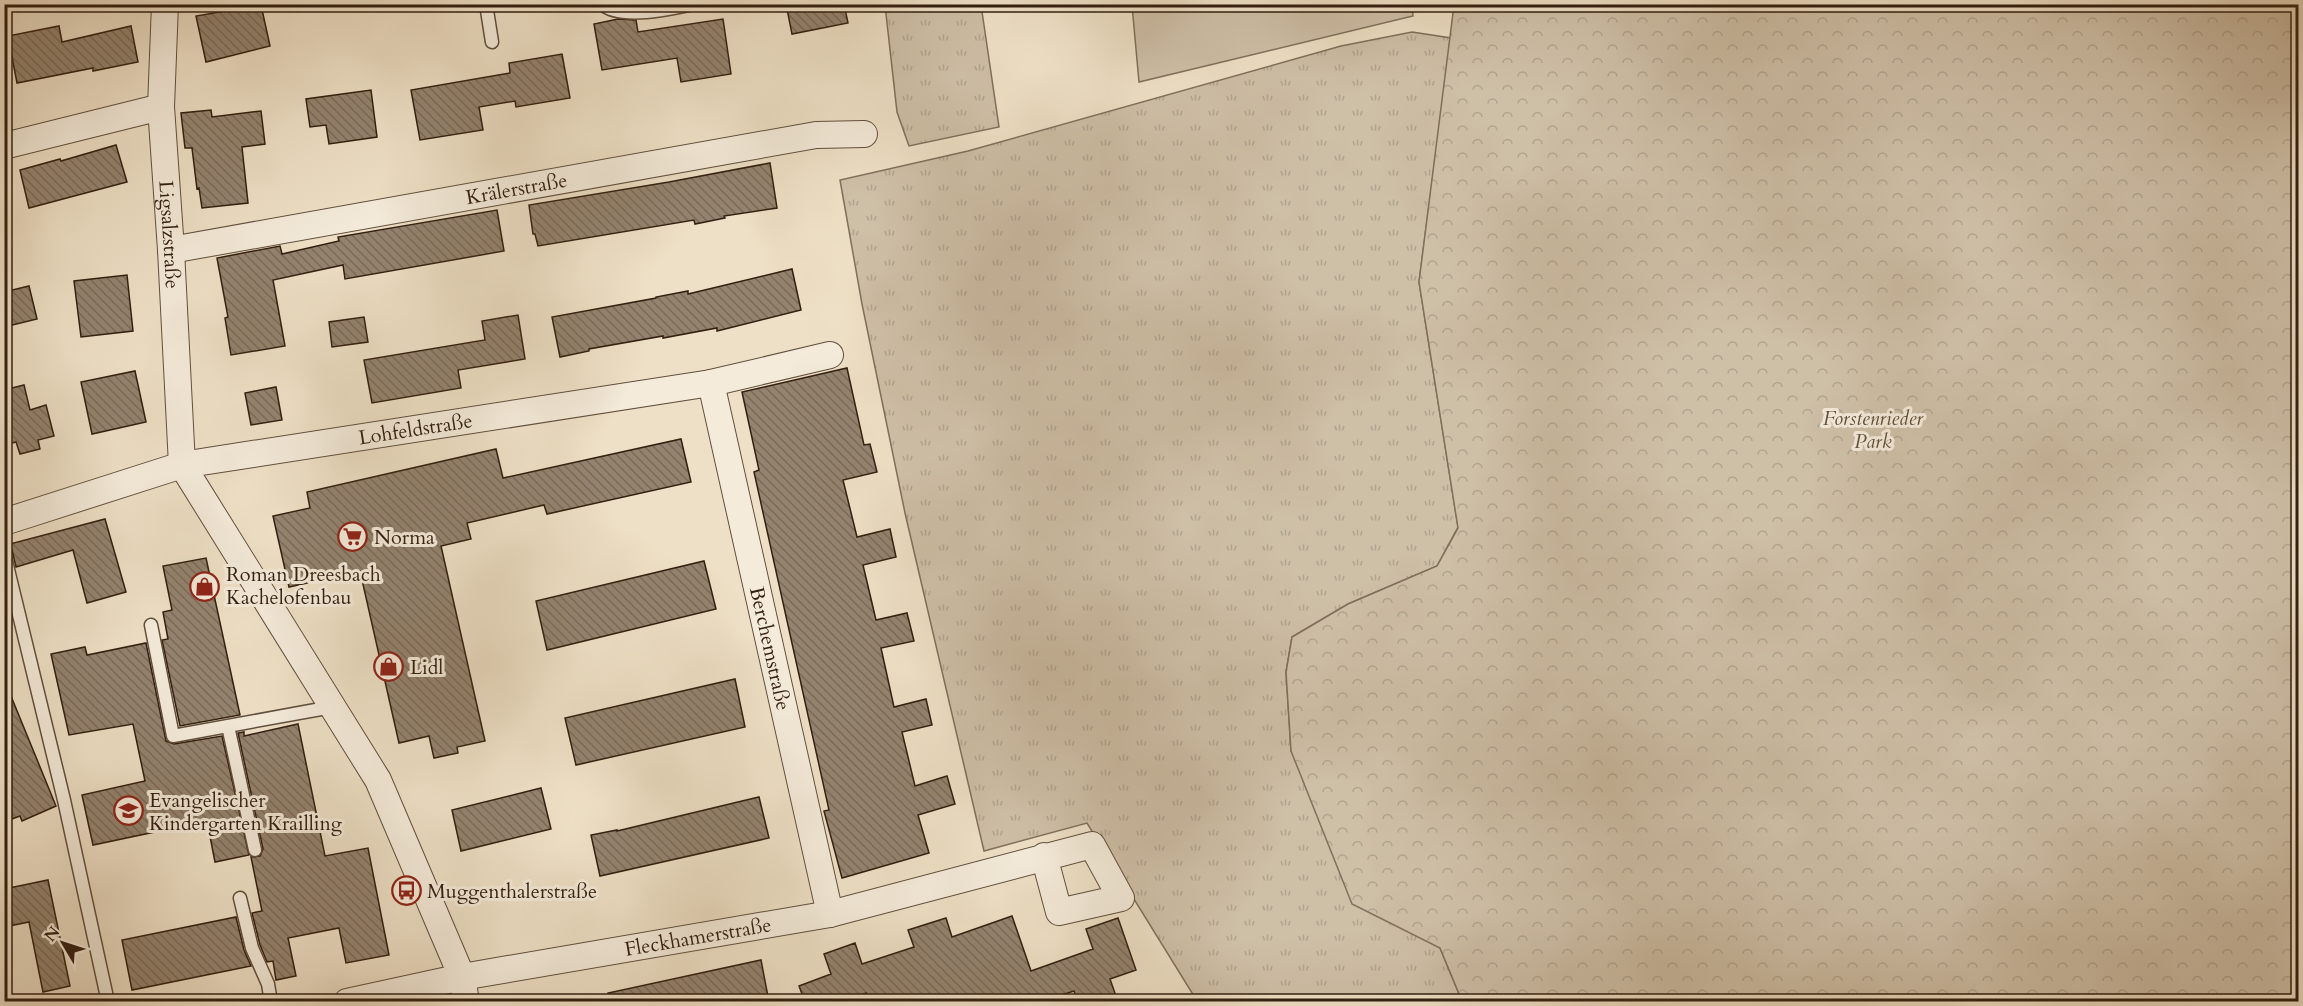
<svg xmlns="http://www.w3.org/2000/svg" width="2303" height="1006" font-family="Cardo,serif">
	<defs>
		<pattern id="grass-tufts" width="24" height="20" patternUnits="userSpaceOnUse" patternTransform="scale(1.5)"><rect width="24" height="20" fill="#cebfa7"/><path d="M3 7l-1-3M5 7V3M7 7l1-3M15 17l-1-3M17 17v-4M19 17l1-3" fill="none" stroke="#b1a48f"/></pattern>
		<pattern id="forest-crowns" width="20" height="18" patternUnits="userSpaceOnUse" patternTransform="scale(1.5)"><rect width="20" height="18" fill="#cebfa7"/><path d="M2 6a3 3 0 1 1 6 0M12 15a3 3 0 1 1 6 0" fill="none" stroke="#b1a48f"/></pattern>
		<pattern id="building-back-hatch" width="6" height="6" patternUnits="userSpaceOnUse" patternTransform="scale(1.5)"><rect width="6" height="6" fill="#94836f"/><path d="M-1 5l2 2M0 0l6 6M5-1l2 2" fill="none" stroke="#796b5a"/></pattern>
	</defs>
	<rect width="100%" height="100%" fill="#eee0c6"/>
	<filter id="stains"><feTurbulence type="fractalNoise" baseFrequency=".00333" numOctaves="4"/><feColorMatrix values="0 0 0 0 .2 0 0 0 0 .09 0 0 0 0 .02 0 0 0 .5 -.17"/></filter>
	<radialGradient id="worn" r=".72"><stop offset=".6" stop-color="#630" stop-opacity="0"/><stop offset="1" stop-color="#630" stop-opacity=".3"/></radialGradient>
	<path fill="url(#grass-tufts)" stroke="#806f5c" stroke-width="1.5" d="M885,5h96l18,122 -90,19 -12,-34z
		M1412,32l39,6 -32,244 39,245 -21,39 -89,38 -56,33 -6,35 5,79 149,197 22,53h-265l-110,-178 -103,28 -79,-338 -43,-209 -22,-124 128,-29 373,-105z"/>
	<path fill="url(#forest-crowns)" stroke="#806f5c" stroke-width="1.5" d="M1454,5h844v996h-836l-22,-53 -88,-44 -61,-153 -5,-79 6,-35 56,-33 89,-38 21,-38 -39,-246z"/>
	<path fill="#cebfa7" stroke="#806f5c" stroke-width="1.5" d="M1412,5l1,11 -274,66 -7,-77z"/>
	<path fill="url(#building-back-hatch)" stroke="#321f10" stroke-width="1.5" d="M786,4h58l4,19 -56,11z
		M261,5l9,41 -64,16 -10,-46z
		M618,19l18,1 2,12 85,-13 8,55 -50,8 -4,-24 -75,12 -8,-46z
		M59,26l3,16 69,-16 7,36 -45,9v-3l-76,15 -9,-47z
		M562,54l8,44 -54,9 -1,-6 -36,6 4,23 -63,10 -9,-50 99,-17 -1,-10z
		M371,90l6,47 -48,7 -3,-19 -16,2 -4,-28z
		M211,110l1,7 49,-6 4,33 -23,3 6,56 -46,5 -3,-20 -2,1 -5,-41h-7l-4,-35z
		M116,145l11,37 -98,26 -9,-38 40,-11 1,2z
		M770,163l7,45 -53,8 1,2 -30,6 -1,-4 -156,26 -3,-12h-2l-4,-29 140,-23z
		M497,210l7,41 -159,28 -2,-14 -70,15 12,66 -54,9 -6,-37 3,-1 -11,-59 63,-12 2,8 57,-13 -1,-4z
		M792,269l9,41 -84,21v-3l-54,10v-2l-74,13v2l-29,6 -8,-40 104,-19v-1l32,-6v3z
		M127,275l6,56 -52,6 -7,-56z
		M29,286l8,33 -33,8v-35z
		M518,315l7,44 -67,11 3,18 -89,15 -8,-43 121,-20 -3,-19z
		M364,317l4,25 -36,5 -3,-25z
		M847,368l17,77 6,-1 7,28 -34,8 14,57 33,-8 6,28 -33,8 13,55 31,-7 7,28 -33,7 13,59 32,-8 6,26 -30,7 13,54 32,-10 8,28 -37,11 11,38 -87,25 -18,-67 5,-1 -75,-338 5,-2 -17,-78z
		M135,371l11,51 -54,12 -11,-52z
		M24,385l6,25 16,-5 8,31 -16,4 2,9 -20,5 -4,-12 -12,3v-55z
		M276,387l6,33 -31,5 -6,-32z
		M681,439l10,43 -144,32 -3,-9 -77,18 4,16 -30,7 44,195 -28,6 1,6 -24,5 -5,-22 -30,7 -39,-172 -71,16 -16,-71 37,-8 -3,-16 189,-43 7,29z
		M105,519l21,73 -39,11 -14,-53 -57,17 -4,-17 -6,-5z
		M206,558l34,157 -60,11 -18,-86 6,-1 -5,-27 9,-2 -9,-44z
		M704,561l12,48 -169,41 -11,-49z
		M146,643l20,98 8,3 48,-8 27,119 -34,7 -8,-41 -114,24 -11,-50 63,-14 -12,-57 -64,11 -18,-81 34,-7 2,8z
		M4,679l52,127 -34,15 -2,-5 -16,6z
		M735,679l10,48 -169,38 -11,-47z
		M298,724l27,132 43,-8 21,107 -43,8 -7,-35 -51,10 8,38 -20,4 -3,-19 -6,1 -7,-17 -8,-32 10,-2 -11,-54 9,-1 3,-7 -25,-116 6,-1v4z
		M541,788l10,41 -90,22 -9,-41z
		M759,797l10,41 -169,38 -9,-41 26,-5v1z
		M48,880l22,106 -27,6 -14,-70 -25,5v-38z
		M1012,916l19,55 62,-22 -7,-20 32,-11 18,52 -26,9 8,23h-40l-4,-11 -34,11h-173l-1,-9 -23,9h-38l-6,-16 32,-12 -7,-20 31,-11 7,21 52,-17 -6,-17 38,-12 6,19z
		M236,917l8,33 7,16 -119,24 -10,-50z
		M761,960l8,42h-160l-1,-9z"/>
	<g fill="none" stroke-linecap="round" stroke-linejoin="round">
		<defs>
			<path id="service" d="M486,4l6,38
				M602,4c17,16 70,5 91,0
				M4,553l60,247 44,202
				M151,625l22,111 159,-29
				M228,726l27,124
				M240,898l12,50 16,36 3,18"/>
			<g id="minor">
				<path id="s1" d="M165,4l-4,103 10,143 11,215 196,315 84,197 4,25"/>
				<path d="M4,146l157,-39"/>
				<path id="s2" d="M171,250l645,-115 48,-1"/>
				<path id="s3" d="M711,383l119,531"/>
				<path id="s4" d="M4,522l178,-57 529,-82 119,-28"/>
				<path id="s5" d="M347,1002l115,-25 368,-63 262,-69 29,53 -62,14 -15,-56"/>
			</g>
		</defs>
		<use href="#service" stroke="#614f3e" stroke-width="15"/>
		<use href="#minor" stroke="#614f3e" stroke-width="28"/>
		<use href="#service" stroke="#f4ebda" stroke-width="12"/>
		<use href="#minor" stroke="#f4ebda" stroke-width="26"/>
	</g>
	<defs>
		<symbol id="supermarket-ring" viewBox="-11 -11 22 22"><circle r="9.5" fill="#f4ebda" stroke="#8f2418" stroke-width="1.5"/><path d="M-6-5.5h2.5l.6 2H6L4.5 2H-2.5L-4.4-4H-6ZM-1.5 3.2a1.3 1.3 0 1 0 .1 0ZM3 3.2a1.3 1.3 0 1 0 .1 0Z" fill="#8f2418"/></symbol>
		<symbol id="shop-ring" viewBox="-11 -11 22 22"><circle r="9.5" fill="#f4ebda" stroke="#8f2418" stroke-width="1.5"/><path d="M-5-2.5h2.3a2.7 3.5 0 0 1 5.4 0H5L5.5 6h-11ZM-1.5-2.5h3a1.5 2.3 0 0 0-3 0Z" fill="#8f2418"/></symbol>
		<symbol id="school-ring" viewBox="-11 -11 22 22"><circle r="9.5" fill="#f4ebda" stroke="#8f2418" stroke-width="1.5"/><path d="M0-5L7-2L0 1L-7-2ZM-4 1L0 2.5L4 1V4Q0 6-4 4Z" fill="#8f2418"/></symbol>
		<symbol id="bus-ring" viewBox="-11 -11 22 22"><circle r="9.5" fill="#f4ebda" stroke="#8f2418" stroke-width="1.5"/><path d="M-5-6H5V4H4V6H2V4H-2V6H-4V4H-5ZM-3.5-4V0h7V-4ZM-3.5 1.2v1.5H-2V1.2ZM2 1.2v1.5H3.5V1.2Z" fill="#8f2418"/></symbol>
	</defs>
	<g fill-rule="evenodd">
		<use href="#supermarket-ring" x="336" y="520" width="33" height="33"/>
		<use href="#shop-ring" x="188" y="570" width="33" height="33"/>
		<use href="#shop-ring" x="372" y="650" width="33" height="33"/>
		<use href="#school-ring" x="112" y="794" width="33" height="33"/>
		<use href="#bus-ring" x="390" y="874" width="33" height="33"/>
	</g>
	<g text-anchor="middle" stroke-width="6" stroke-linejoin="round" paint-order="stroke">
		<g font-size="20" fill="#321f10" stroke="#f4ebda">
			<text dy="7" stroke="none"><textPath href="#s2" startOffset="351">Krälerstraße</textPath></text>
			<text dy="7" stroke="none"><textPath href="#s1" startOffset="231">Ligsalzstraße</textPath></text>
			<text dy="7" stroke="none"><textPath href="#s4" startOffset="423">Lohfeldstraße</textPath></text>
			<text dy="7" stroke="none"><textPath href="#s3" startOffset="272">Berchemstraße</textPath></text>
			<text dy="7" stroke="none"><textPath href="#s5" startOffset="357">Fleckhamerstraße</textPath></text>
		</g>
		<g font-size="20" font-style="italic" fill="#614f3d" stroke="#f4ebda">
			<text x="1873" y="425">Forstenrieder<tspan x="1873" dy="23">Park</tspan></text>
		</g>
		<g font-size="20" fill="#321f10" stroke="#f4ebda" text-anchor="start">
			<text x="374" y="544">Norma</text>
			<text x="226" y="581">Roman Dreesbach<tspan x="226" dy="23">Kachelofenbau</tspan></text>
			<text x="410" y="674">Lidl</text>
			<text x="149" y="807">Evangelischer<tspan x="149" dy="23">Kindergarten Krailling</tspan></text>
			<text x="427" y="898">Muggenthalerstraße</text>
		</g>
	</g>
	<rect width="2303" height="1006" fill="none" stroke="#eee0c6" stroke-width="24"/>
	<rect x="6" y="6" width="2291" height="994" fill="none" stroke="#321f10" stroke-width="3"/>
	<rect x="12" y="12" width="2279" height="982" fill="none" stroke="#321f10" stroke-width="1.5"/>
	<g transform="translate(63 943) rotate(309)" stroke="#f4ebda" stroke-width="4.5" paint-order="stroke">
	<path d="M0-4.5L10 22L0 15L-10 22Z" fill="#321f10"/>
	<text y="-9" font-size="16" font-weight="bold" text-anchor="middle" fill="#321f10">N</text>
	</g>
	<rect width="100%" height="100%" filter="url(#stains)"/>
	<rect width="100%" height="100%" fill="url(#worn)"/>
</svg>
